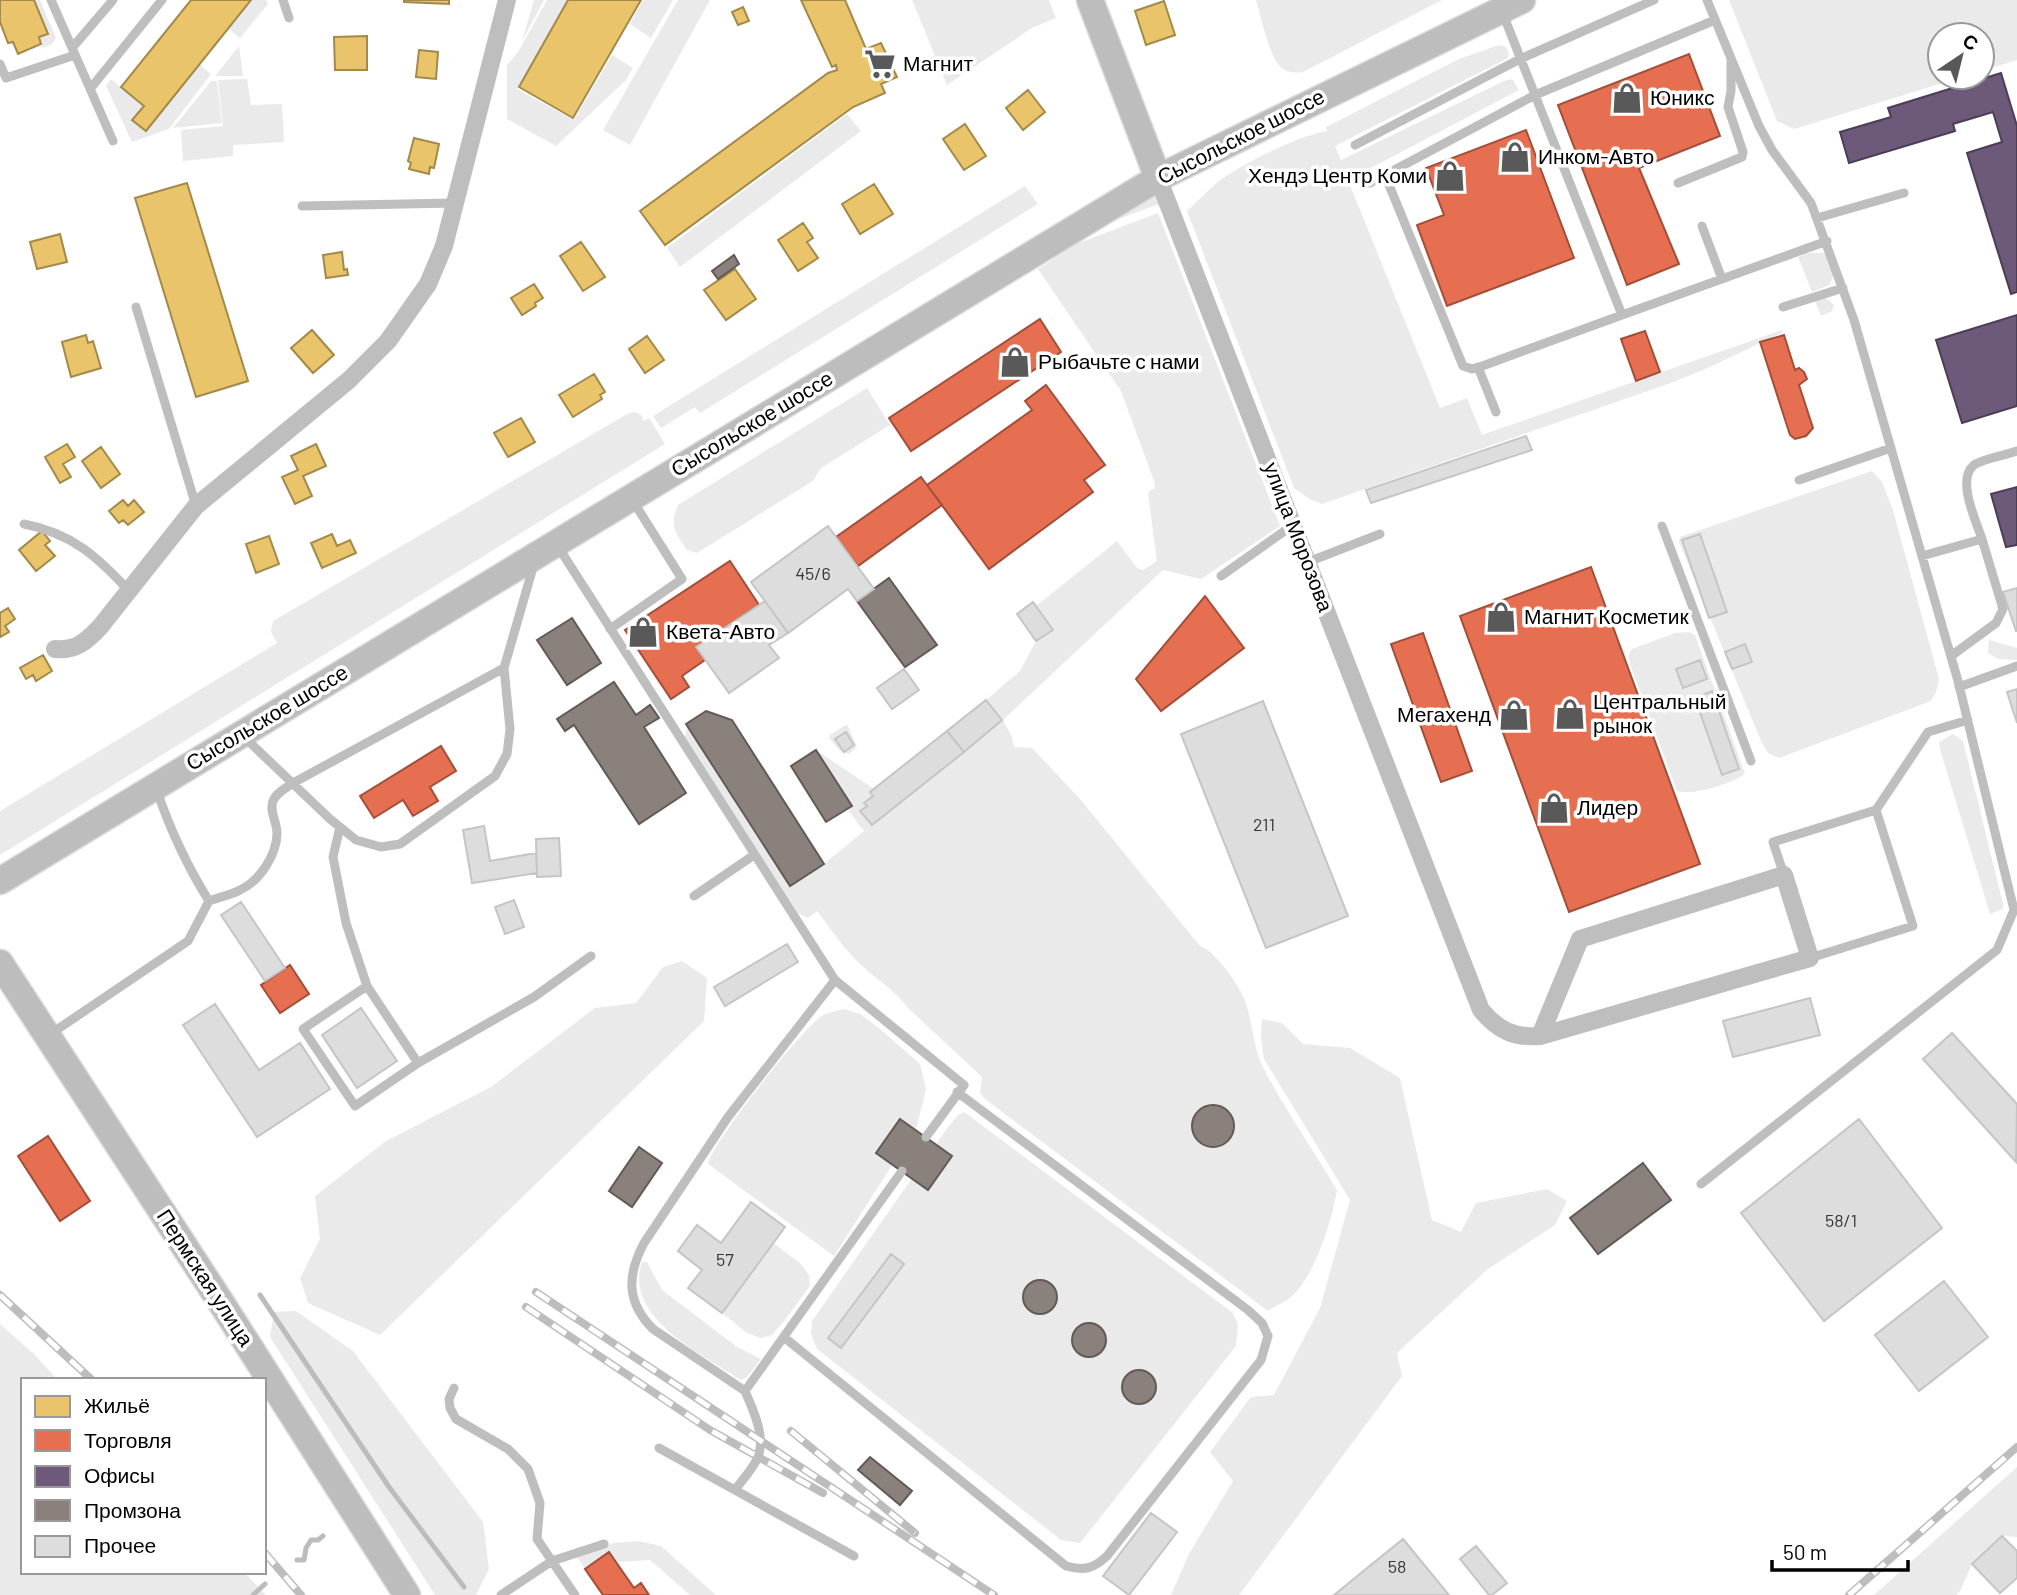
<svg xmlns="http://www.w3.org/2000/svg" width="2017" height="1595" font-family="Barlow,sans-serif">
	<rect width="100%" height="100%" fill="#fff"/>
	<path fill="#eaeaea" d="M34,0h6l16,38 -4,6 -9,4 -4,-11 8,-4z
		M251,0h15l2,4 -28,34 -12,-10z
		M534,0h10l-22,41z
		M547,0h20l-50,89 57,31 38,-65 21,13 -7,12 -70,66 -49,-27v-54l11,-13z
		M643,0h30l-22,38 -21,-14z
		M678,0h32l-80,145 -27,-15z
		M912,0h137l7,18 -24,10 -85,57z
		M1256,0h186l-139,72c-8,1 -15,1 -21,-4 -13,-10 -21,-52 -26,-68z
		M1729,0h288v60l-35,11v-36h-42v42h22l-168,52 -17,-8z
		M1499,45l7,2 3,6 -1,5 -173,88 6,14 163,-79 8,-2 7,11 -171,90 92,228 27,-10 15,37 300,-105 1,2 -75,36 -40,16 -346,120 -11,-4 -17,-12 -107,-277c11,-10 21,-21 32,-30 27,-19 76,-44 108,-50l-1,-4 133,-68z
		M239,46l4,30h-28z
		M199,64l12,10 -42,55 -37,13 -26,-56 5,-7 33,27 -11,14z
		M247,79l4,26 31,-1 2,38 -51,3v11l-50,5 -2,-31 42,-4 -5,-46z
		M211,81h6l5,42 -49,5z
		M847,114l14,17 -181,136 -13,-19z
		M1025,186l13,18 -338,209 -5,-6 -34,21 -8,-12z
		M1157,191l5,12 -74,27z
		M1158,213l122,313 -79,53 -38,-9 -160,150 9,17 2,10 18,1 48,51 120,147c16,5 41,42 46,57 7,22 7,47 19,68 21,40 48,79 72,119 -5,31 -22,85 -45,106 -6,6 -17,10 -24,15l-283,-212 -5,-6 2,-16 -74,-69c-14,-20 -36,-31 -53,-49 -15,-15 -25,-32 -38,-48l-9,7 -10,-5 -114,-175 4,-10 103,157 33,-21 40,-33 -16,-21 3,-4 -35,-56 58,39 -4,3 3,4 -8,7 2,3 -6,5 11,14 130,-105 -16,-20 34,-29 16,-30 16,-11 -16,-24 81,-65 20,27 6,2 14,-9 -9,-68 4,-4h3v-5l-34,-93 -83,-122 38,-25z
		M1807,253h17l5,5 5,17 -5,10 -17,7 -14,-35z
		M1824,296l10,9 -2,6 -11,5 -7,-17z
		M867,388l23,37 -69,43 -8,13 -116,72 -10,-3c-12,-18 -18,-24 -9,-45z
		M635,412l6,3 3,6 5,-3 16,26 -665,411v-44l277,-168 -6,-11 2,-11 356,-208z
		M1872,471l10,11 11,28 46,169 -3,13 -5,9 -152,57 -11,-5 -7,-12 -82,-199 1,-5z
		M1689,632l6,3 50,139c-14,10 -52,22 -68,17l-48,-130v-7l3,-5 43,-16z
		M1989,640l28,8v12l-19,-1 -10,-6z
		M847,724l10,23 -8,7 -9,-3 -11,-13 1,-3z
		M1953,734l10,7 40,163v5l-13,5 -50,-165 -1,-7z
		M682,961l25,17 -3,43 -324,314 -72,-32 -8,-25 20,-39 -5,-43 71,-55 105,-54 104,-79 41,-5 27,-36z
		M844,1009l16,5 20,15 40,35 6,25 -9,37 -83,130 -126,-92c2,-19 97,-139 115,-149 6,-3 14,-4 21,-6z
		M1262,1019l20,4 21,21 47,4 50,30 32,142 29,12 15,-29 71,-14 20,12 -12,24 -67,44 -91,84 5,23 -163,219h-68l18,-41 44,-73 -23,-29 41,-55 23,-2 46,-87 30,-108 -86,-141 -3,-22z
		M964,1112l269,201 5,11 -2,22 -156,197 -19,-3 -244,-191 -6,-15 1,-13 136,-194 10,-12z
		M773,1243l27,20 9,12 1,11 -25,34 -13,15 -11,3 -14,-5 -25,-20z
		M642,1262h5l15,28 75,57 24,12 -14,18 -6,3c-37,-25 -118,-62 -99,-118z
		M296,1311l57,40 130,171 6,47 -13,26h-41l-165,-258 4,-25z
		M0,1324l34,30 24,26h-35v192h221l22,23h-266z
		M2017,1467v70l-15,-1 -30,28 -12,27 -4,4h-82z
		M638,1541l23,5 55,49h-26l-40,-35 -34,2 -7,-10 -24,17 -8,-12 2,-3 35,-11z"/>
	<path fill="#e9c46a" stroke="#a3894a" stroke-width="2" d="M0,0h34l14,34 -9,3 2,7 -23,10 -5,-12 -5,1 -8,-21z
		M191,0h60l-105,131 -14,-11 12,-14 -23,-19z
		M404,0h45v4l-45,-2z
		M568,0h73l-68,118 -54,-31z
		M801,0h44l21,49 15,-6 16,34 -16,7 4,9 -32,14 -188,138 -25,-34 188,-138 9,-3 -1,-5 -4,2z
		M1164,1l11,34 -29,10 -11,-34z
		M743,7l6,14 -11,4 -6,-13z
		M367,36v34h-32l-1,-33z
		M419,50l19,2 -2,27 -20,-2z
		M1028,90l17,22 -22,18 -17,-22z
		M965,124l21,32 -22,14 -21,-31z
		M414,138l25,6 -5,24 -4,-1 -1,7 -20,-5 2,-6 -3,-2z
		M187,183l61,198 -52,16 -61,-199z
		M874,184l19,30 -33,20 -18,-30z
		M803,223l10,15 -6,4 11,16 -20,13 -20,-31z
		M60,234l7,28 -30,7 -7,-27z
		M581,242l24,35 -22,14 -23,-35z
		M342,252l2,18 3,-1 1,6 -22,3 -3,-23z
		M735,269l21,30 -30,21 -22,-30z
		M534,284l9,14 -8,5 1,3 -14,9 -11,-17z
		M312,330l22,25 -21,18 -22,-25z
		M86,335l2,8 5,-2 8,27 -30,9 -9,-35z
		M647,336l17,24 -19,13 -16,-24z
		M594,374l11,18 -5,3 2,4 -29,18 -14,-22z
		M521,418l14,24 -27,15 -14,-24z
		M67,444l8,13 -12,7 8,13 -11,6 -15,-26z
		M316,444l10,22 -23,10 9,20 -17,8 -13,-27 16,-7 -7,-14z
		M101,447l19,27 -19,14 -19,-27z
		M123,500l5,6 6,-6 10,12 -16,13 -5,-5 -4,3 -10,-12z
		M42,531l8,10 -5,4 10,11 -19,15 -17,-21z
		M332,534l5,12 13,-6 6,13 -34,15 -11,-25z
		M269,536l10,28 -23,9 -10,-29z
		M8,608l7,11 -10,7 4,6 -9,5v-24z
		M43,655l9,16 -16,10 -3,-6 -7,4 -6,-11z"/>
	<path fill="#e76f51" stroke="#a24e39" stroke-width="2" d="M1689,54l31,82 -81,32 40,96 -52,21 -69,-180z
		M1526,130l48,128 -127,48 -30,-81 27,-10 -18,-47z
		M1040,319l21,33 -150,99 -22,-33z
		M1645,331l15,41 -24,9 -15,-42z
		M1784,335l11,35 4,-2 5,4 3,7 -8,6 14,43 -7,8 -11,3 -5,-4 -30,-93z
		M1046,385l59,80 -21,15 9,12 -104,77 -62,-84 105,-75 -7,-9z
		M921,477l21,28 -84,61 -22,-29z
		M730,561l29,44 -63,42 9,13 -23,16 7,11 -18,12 -46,-69z
		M1591,567l109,297 -131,48 -109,-296z
		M1205,596l39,52 -83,63 -25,-32z
		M1423,633l49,138 -31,11 -50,-138z
		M441,746l15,25 -26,16 8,14 -25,15 -10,-16 -29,18 -14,-22z
		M290,965l19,29 -29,19 -19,-28z
		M48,1136l42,65 -30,20 -42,-65z
		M609,1552l25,36 7,-5 8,12h-46l-18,-26z"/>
	<path fill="#6d597a" stroke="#4c3e55" stroke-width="2" d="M2001,73l16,53v166l-6,2 -44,-141 35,-11 -9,-30 -40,12 2,7 -106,32 -9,-31 51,-15 -3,-9z
		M2017,315v91l-55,17 -26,-83z
		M2017,487v58l-11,2 -15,-53z"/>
	<path fill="#8a817c" stroke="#615a57" stroke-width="2" d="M734,255l5,9 -21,15 -6,-8z
		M889,578l48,67 -32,22 -48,-66z
		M572,618l29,45 -34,22 -30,-45z
		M614,682l22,33 14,-10 9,13 -15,9 42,66 -47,31 -65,-99 -9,6 -8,-12z
		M706,711l26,9 92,144 -34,22 -104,-162z
		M816,750l36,56 -26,16 -35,-56z
		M1192 1126a21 21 0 1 1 42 0a21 21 0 1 1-42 0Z
		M900,1119l52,37 -24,34 -52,-37z
		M639,1147l23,16 -30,44 -23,-16z
		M1643,1163l28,37 -73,54 -28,-36z
		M1023 1297a17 17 0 1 1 34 0a17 17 0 1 1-34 0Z
		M1072 1340a17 17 0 1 1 34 0a17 17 0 1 1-34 0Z
		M1122 1387a17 17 0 1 1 34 0a17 17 0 1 1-34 0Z
		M870,1457l42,34 -12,14 -42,-35z"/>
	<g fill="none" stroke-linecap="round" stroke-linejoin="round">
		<path stroke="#bcbcbc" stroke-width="5" d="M260,1295l129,192 75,100
			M297,1560h7l2,-12 5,-8h7l5,-4
			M253,1595l12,-11"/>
	</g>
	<path fill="#ddd" stroke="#c5c5c5" stroke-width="2" d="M1526,436l6,14 -161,53 -5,-13z
		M828,526l46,63 -17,12 -9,-12 -60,44 -37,-51z
		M1700,534l27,78 -18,6 -27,-78z
		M2017,588v43h-1l-13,-39z
		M765,601l23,32 -19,12 10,13 -50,35 -33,-46z
		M1033,602l20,28 -17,11 -19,-27z
		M1745,644l7,18 -20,7 -7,-17z
		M1700,660l7,19 -24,9 -7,-19z
		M904,669l15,21 -27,19 -15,-21z
		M2017,689v34l-10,-31z
		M1712,691l27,78 -17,6 -27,-77z
		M986,700l16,20 -38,32 -17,-21z
		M1263,701l85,215 -82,32 -85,-214z
		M947,731l17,21 -92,73 -12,-14 7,-5 -3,-3 9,-7 -3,-4z
		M846,732l8,13 -10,7 -9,-13z
		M484,826l6,35 46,-8 1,20 -65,10 -9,-53z
		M559,838l2,38 -24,1 -1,-38z
		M514,900l10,27 -19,7 -10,-27z
		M241,902l44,66 -20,13 -44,-66z
		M787,944l11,18 -73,44 -11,-19z
		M1810,998l10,37 -87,22 -10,-36z
		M215,1004l44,66 41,-27 30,46 -73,48 -74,-112z
		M361,1008l36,53 -40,27 -35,-53z
		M1952,1033l65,71 -1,58 -93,-103z
		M1859,1119l83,109 -118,93 -83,-108z
		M751,1202l34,25 -63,86 -34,-25 14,-18 -24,-19 19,-26 24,18z
		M891,1254l13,10 -63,84 -13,-10z
		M1944,1281l44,56 -69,54 -44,-56z
		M1151,1513l26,19 -48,63 -26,-19z
		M2002,1536l15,15v27l-17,15 -28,-29z
		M1403,1539l46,56h-115z
		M1476,1546l31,37 -15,12h-3l-29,-36z"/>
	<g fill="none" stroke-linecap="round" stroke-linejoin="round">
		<defs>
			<path id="primary" d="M1090,0l68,178
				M0,881l1158,-703 364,-178
				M0,963l222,341 185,291"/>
		</defs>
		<use href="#primary" stroke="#dbdbdb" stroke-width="29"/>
		<path stroke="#bebebe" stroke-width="9" d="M51,0l62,141
			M283,0l6,18
			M1503,14l119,301 205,-74
			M72,48l41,-48
			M0,64l6,14 69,-23
			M90,89l72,-89
			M1355,145l165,-86 134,-59
			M1385,175l78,191 9,3 13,-4 137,-50
			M1370,183l165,-88 180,-75
			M1678,183l64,-26 1,-5 -15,-45 3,-16v-30
			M302,206l153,-3
			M1817,218l87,-25
			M1702,226l20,53
			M136,307l60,199
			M1783,307l60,-19
			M1478,367l18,45
			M1799,480l92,-32
			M24,524c47,9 73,32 105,67
			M1662,526l89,235
			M557,545l278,435 129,105 -38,52
			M1922,556l60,-17c-6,-18 -26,-60 -8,-74 8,-6 33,-10 43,-14
			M1308,562l72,-28
			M1221,576l72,-51
			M610,629l72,-50 -49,-78
			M1951,656l45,-33 7,-14 -21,-70
			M1959,687l58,-21
			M242,735l88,84 26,21 25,7 19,-3 95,-68 12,-22 3,-25 -6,-61 30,-104
			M157,791c13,38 30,75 52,110 10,-4 22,-6 31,-11 20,-9 37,-36 37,-57 0,-11 -8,-22 -4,-32 3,-8 13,-13 20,-18l211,-115
			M340,827l-7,30 13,66 21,63 51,77 -63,43 -52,-77 64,-43
			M1784,875l-11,-33 103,-32 52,-78 40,-12
			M694,896l60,-41
			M1810,958l103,-32 -37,-116
			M49,1035l139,-94 21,-40
			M418,1063l116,-66 57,-41
			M1701,1184l296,-234 17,-40 -56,-229 -104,-361 -43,-117 -39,-53 -13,-24 -52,-126
			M785,1338l281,228c18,5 27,3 41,-10l154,-196 7,-24 -6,-13 -14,-13 -291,-218
			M454,1388l-5,11 1,9 6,11 52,30 20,20 12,34 -3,36 38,56
			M745,1391l-92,-62c-27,-27 -26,-54 -9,-86l84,-126 107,-137
			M659,1448l195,108
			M735,1490c7,-10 18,-21 23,-33 8,-21 -5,-47 -13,-66l157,-220
			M501,1595l51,-34 52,-17"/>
		<path stroke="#bebebe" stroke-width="18" d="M1158,178l323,832c17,20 32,28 59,26l270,-78 -26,-83 -204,64 -40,97
			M55,649c20,2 31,-7 45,-22l96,-121 153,-126 39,-39 40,-57 16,-38 63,-246"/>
		<use href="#primary" stroke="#bdbdbd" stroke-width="26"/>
		<defs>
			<path id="rail" d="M536,1292l458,303
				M0,1295l92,85
				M526,1307l184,123 113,63
				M791,1431l124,102
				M264,1552l37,43
				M1849,1595l168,-148"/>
		</defs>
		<use href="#rail" stroke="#bdbdbd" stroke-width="8"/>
		<use href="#rail" stroke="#fff" stroke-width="5" stroke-dasharray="16" stroke-linecap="butt"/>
	</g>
	<defs>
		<symbol id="supermarket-bare" viewBox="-9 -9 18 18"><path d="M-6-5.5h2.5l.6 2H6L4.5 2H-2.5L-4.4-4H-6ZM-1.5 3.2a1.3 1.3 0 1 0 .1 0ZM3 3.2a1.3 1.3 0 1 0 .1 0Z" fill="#595959" stroke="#fff" stroke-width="2.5" paint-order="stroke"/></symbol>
		<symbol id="shop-bare" viewBox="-9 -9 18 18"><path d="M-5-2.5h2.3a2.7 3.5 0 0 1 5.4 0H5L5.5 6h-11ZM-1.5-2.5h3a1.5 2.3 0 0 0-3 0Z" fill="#595959" stroke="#fff" stroke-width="2.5" paint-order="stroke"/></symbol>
	</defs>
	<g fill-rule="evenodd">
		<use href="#supermarket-bare" x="858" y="42" width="44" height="44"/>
		<use href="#shop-bare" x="1605" y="76" width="44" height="44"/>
		<use href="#shop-bare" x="1493" y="135" width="44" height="44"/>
		<use href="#shop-bare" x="1428" y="154" width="44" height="44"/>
		<use href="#shop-bare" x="993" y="340" width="44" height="44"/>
		<use href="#shop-bare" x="1479" y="595" width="44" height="44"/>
		<use href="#shop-bare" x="621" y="610" width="44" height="44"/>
		<use href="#shop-bare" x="1548" y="692" width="44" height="44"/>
		<use href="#shop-bare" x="1492" y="693" width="44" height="44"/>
		<use href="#shop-bare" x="1532" y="786" width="44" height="44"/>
	</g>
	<g text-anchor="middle" stroke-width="7" stroke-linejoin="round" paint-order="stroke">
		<g font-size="18" fill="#373737">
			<text x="813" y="580">45/6</text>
			<text x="1264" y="831">211</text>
			<text x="1841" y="1227">58/1</text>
			<text x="725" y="1266">57</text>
			<text x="1397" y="1573">58</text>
		</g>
		<g font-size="21" fill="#000" stroke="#fff" text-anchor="start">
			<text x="903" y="71">Магнит</text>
			<text x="1650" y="105">Юникс</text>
			<text x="1538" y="164">Инком-Авто</text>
			<text x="1427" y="183" text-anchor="end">Хендэ Центр Коми</text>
			<text x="1038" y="369">Рыбачьте с нами</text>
			<text x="1524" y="624">Магнит Косметик</text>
			<text x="666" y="639">Квета-Авто</text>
			<text x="1593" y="709">Центральный<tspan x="1593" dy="24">рынок</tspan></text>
			<text x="1491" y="722" text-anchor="end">Мегахенд</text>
			<text x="1577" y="815">Лидер</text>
		</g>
		<g font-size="21" fill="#000" stroke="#fff">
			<text transform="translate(1241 137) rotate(-27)" y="7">Сысольское шоссе</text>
			<text transform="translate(752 424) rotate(-31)" y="7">Сысольское шоссе</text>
			<text transform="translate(1298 537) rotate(69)" y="7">улица Морозова</text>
			<text transform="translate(267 718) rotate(-31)" y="7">Сысольское шоссе</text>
			<text transform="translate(205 1278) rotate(57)" y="7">Пермская улица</text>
		</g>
	</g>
	<rect x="21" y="1378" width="245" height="196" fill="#ffffff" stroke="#999999" stroke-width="2"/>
	<rect x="35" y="1396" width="35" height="21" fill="#e9c46a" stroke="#999999" stroke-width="2"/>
	<text x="84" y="1413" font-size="21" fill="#000000">Жильё</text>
	<rect x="35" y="1430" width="35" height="21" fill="#e76f51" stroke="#999999" stroke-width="2"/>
	<text x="84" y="1448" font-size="21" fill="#000000">Торговля</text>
	<rect x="35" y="1466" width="35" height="21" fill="#6d597a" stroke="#999999" stroke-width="2"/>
	<text x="84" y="1483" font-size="21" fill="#000000">Офисы</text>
	<rect x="35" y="1500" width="35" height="21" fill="#8a817c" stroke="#999999" stroke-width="2"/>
	<text x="84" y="1518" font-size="21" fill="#000000">Промзона</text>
	<rect x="35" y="1536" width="35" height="21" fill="#dddddd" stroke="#999999" stroke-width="2"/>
	<text x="84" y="1553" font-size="21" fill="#000000">Прочее</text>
	<g transform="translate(1961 56) rotate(35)"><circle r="33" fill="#ffffff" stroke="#999999" stroke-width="2"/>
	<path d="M0-5L12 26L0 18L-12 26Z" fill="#595959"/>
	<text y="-10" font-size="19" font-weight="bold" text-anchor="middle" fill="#000000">С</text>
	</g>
	<path d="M1772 1560v10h136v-10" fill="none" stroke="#000000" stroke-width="3.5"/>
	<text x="1783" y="1560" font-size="21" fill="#000000" stroke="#ffffff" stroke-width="5" paint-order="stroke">50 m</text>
</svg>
